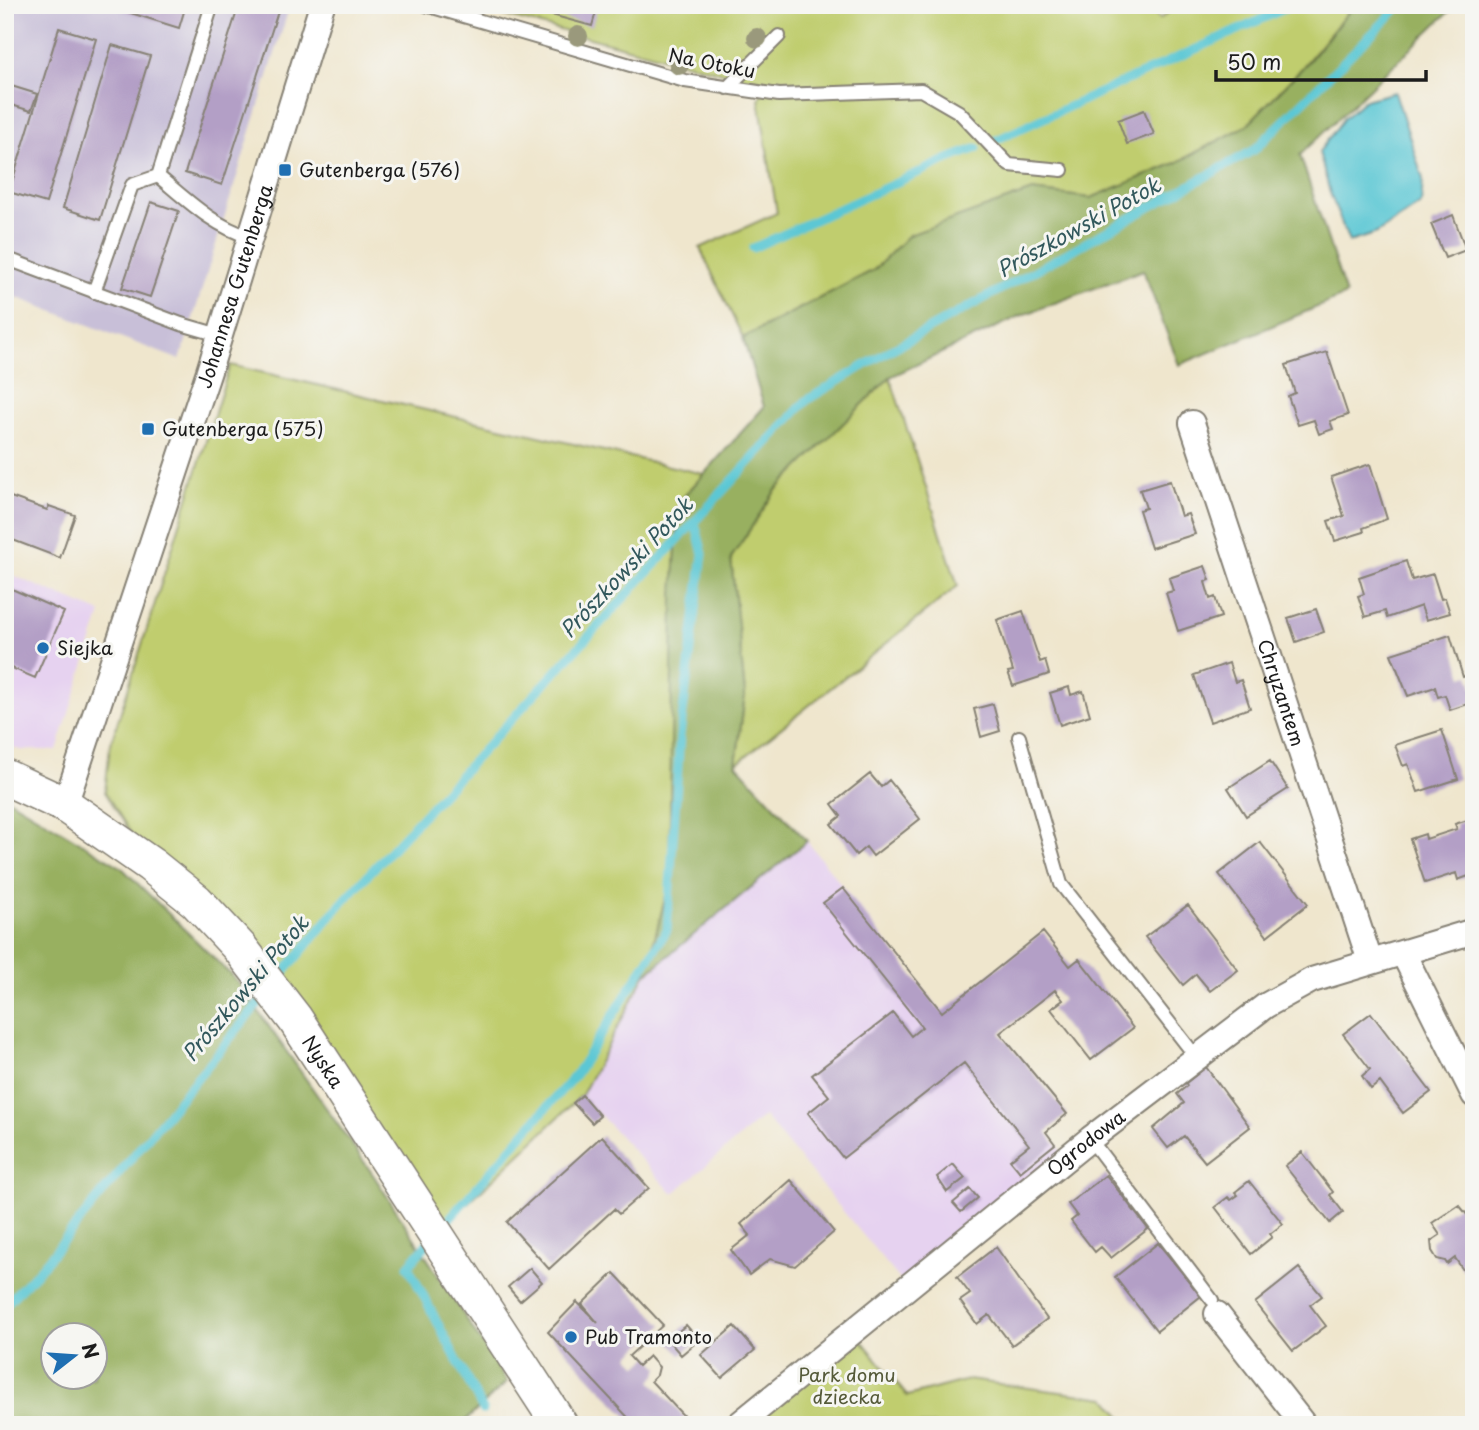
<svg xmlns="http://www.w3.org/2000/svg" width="1479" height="1430" font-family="'Playpen Sans',sans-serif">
	<rect width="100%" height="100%" fill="#f6f6f2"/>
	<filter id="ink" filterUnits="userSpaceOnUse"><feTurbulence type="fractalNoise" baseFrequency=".0143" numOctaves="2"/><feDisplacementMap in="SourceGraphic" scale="14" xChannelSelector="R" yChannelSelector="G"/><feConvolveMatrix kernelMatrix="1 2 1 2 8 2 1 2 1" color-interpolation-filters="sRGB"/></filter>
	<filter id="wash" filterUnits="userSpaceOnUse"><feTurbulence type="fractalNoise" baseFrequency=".00686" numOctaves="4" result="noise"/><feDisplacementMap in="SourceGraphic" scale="28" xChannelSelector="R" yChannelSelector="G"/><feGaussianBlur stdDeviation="1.57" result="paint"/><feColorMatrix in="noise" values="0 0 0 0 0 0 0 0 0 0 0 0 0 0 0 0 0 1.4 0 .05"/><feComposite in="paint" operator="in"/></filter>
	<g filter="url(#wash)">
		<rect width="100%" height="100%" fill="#efe6cd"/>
		<path fill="#e6d2f0" d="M5,572l96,41 -44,137h-37l-15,-6z
			M807,841l134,170 6,-4 120,151 -160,130 -143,-172 -91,78 -91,-99 63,-120z"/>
		<path fill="#c8bfd8" d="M5,5h285l-110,355 -175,-67z"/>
		<path fill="#c0cd6e" stroke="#6e7445" stroke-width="2" d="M485,5h663l12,14 18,-14h176l-54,65 -54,56 -70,37 -85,35 -59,-7 -123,44 -35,35 -131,68 -43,-90 77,-35 -18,-114 6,-15 -282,-74z
			M230,365l474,109 -25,28 -5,81 -5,301 -24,91 -63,120 -146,138 -141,-214 -144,-154 -46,-73 5,-46z
			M890,377l68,209 -222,178 9,-70 -14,-136 45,-68z
			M854,1331l53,65 61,-16 138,18 23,27h-391z"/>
		<path fill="#98b061" stroke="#5a663e" stroke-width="2" fill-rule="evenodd" d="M1354,5h102l-156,150 46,140 -167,70 -36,-95 -123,46 -130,61 -114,113 -45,68 14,136 -9,70 71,77 -162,134 24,-91 4,-289 6,-93 85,-95 -21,-69 131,-68 35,-35 123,-44 59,7 85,-35 70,-37 62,-64z
			M5,797l116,70 116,114 137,195 133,206 -46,43h-456zM52,1336h42v42h-42z"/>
		<path fill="#5bc7d4" stroke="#3c7278" stroke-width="2" d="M1395,92l28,87 -2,25 -44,29 -28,9 -19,-49 -11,-41 25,-34 21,-18z"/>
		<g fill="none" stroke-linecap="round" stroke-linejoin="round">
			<path stroke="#5bc7d4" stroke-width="9" d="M996,140l297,-135
				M753,248l193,-88 31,-12
				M276,982l64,-77 467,-505 80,-48 367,-202 147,-145
				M440,1229l136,-155 91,-144 13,-194 23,-182 -8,-31
				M431,1239l-23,27 75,144
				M5,1305l36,-37 226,-275"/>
		</g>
		<g id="blocks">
			<path fill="#b39fc6" d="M105,5h81l-7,23z
				M239,5h41l-58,180 -37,-12z
				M507,5h91l-6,21 -55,-15 -1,3z
				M59,28l37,11 -50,164 -37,-11z
				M112,45l38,11 -50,164 -37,-12z
				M5,84l32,10 -6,17 -26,-8z
				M1144,110l10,24 -27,10 -9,-24z
				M151,202l28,9 -29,86 -28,-9z
				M1453,215l13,35 -21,8 -14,-34z
				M1327,352l21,63 -18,6 3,8 -14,5 -5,-14 -16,5 -10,-29 7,-3 -9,-28z
				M1370,464l17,55 -24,9 1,4 -29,9 -7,-20 16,-5 -13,-39z
				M1170,481l11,35 7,-2 7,20 -44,14 -12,-38 7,-2 -6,-18z
				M5,495l42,15 2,-4 26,9 -15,43 -55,-21z
				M1406,561l6,19 21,-6 8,25 4,-1 5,15 -24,7 -5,-14 -34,12 -2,-7 -20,6 -7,-21 6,-2 -5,-17z
				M1205,566l5,14 -5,2 5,17 5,-2 6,20 -43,14 -12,-38 7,-2 -4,-13z
				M5,586l59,26 -29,66 -30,-13z
				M1316,609l8,23 -28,10 -8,-24z
				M1023,611l17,51 5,-2 4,14 -36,12 -5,-14 5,-1 -16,-51z
				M1450,635l13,42 6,-2 5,15v12l-24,8 -5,-15 -7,2 -3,-10 -27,9 -17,-42z
				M1229,663l6,19 6,-2 9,28 -40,14 -16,-47z
				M1069,687l2,8 12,-4 7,24 -30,10 -10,-32z
				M993,704l7,27 -19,6 -7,-28z
				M1442,730l16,49 -40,13 -10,-28 -5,2 -8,-21z
				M1270,761l18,28 -42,27 -18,-28z
				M870,774l11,13 8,-7 31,39 -47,37 -7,-9 -10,8 -25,-31 10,-8 -9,-12z
				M1471,819l3,8v47l-16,6 -2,-7 -31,10 -15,-44 15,-5 1,5 31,-10 -2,-5z
				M1260,842l48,62 -41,32 -48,-62z
				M843,888l99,124 101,-80 27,34 9,-7 54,69 -42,32 -40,-51 12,-9 -8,-10 -55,43 67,81 -21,18 9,12 -35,28 -10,-12 19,-15 -65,-82 -121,95 -35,-45 21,-17 -17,-21 81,-62 18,23 11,-9 -99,-124z
				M1188,905l50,65 -28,21 -14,-17 -13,11 -38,-48z
				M1371,1013l60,79 -28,21 -23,-31 -9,7 -9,-13 8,-7 -27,-35z
				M1206,1067l44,60 -45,35 -21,-26 -16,12 -15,-19 31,-26 -7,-9 10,-8 -1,-3z
				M582,1095l18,21 -8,7 -19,-20z
				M602,1136l47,52 -30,26 -5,-5 -65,60 -42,-47z
				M1302,1152l31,40 -3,3 13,17 -13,11 -45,-57z
				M953,1164l12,14 -18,14 -10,-15z
				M1106,1175l42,54 -37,29 -10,-11 -6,5 -24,-31 6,-5 -9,-12z
				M791,1180l43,52 -39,34 -25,-7 -21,16 -18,-25 19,-15 -9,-11z
				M1249,1181l34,43 -13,10 2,3 -21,17 -36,-47 13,-10 3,3 7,-5 -3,-3z
				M970,1189l8,9 -17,14 -8,-9z
				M1459,1205l15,18v40l-11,7 -8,-12 -8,6 -2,-3 -8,-2 -5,-8 -1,-10 9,-6 -8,-12z
				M1158,1243l43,53 -44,35 -42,-54z
				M996,1247l51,72 -35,26 -23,-30 -12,9 -17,-23 10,-7 -13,-17z
				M530,1268l12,14 -22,19 -12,-14z
				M1299,1268l23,28 -12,9 16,21 -33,25 -38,-48z
				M614,1273l49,52 -34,31 9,10 11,-10 10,11 -2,8 -6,6 41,44h-57l-87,-93 29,-30 21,21 -16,-19z
				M686,1325l13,15 -18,15 -13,-15z
				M734,1326l21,24 -33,28 -21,-23z"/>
		</g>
	</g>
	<g filter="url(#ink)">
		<use href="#blocks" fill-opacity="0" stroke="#868174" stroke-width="2"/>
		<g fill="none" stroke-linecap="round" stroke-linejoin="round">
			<defs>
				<path id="lane" d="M212,5l-54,171c29,24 55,50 92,61
					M426,5l259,76 94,14 142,-5 38,22 50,53 53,5
					M727,88l52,-52
					M5,258l176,66 38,11
					M94,292l38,-107 26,-9
					M1019,737l42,147 136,174
					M1090,1139l122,161"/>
				<g id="street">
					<path id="s1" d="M1192,423l178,538"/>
					<path id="s2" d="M65,805l144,-434 113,-366"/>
					<path d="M1403,953l71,142"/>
					<path d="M1217,1314l87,111"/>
					<path id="s3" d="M738,1425l352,-286 175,-133 47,-26 162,-49"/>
				</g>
				<g id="secondary">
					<path id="s4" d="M5,777l60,28 86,60 45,36 44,47 55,71 265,406"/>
				</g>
			</defs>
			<use href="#lane" stroke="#868174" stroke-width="16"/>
			<use href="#street" stroke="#868174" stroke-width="28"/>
			<use href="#secondary" stroke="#868174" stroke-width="38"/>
			<use href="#lane" stroke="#fff" stroke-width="12"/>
			<use href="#street" stroke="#fff" stroke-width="24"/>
			<use href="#secondary" stroke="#fff" stroke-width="35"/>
		</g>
		<g fill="#9a997c">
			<circle cx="578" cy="36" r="10"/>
			<circle cx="757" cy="38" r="10"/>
			<circle cx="679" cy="65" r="10"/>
		</g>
	</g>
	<g fill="#1f6fb2" stroke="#f6f6f2" stroke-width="2.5">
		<rect x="278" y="163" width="14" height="14" rx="3.5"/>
		<rect x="141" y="422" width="14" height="14" rx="3.5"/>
		<circle cx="43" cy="648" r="7"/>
		<circle cx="571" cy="1337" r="7"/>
	</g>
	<g text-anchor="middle" stroke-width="6" stroke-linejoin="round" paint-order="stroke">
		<g font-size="19" fill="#1c1c1c" stroke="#f6f6f2">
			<text transform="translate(712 63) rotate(11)" y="7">Na Otoku</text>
			<text dy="7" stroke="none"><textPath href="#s2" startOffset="546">Johannesa Gutenberga</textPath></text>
			<text dy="7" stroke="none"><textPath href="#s1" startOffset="284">Chryzantem</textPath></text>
			<text dy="7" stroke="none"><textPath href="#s4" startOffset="434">Nyska</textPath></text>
			<text dy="7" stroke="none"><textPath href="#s3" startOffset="448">Ogrodowa</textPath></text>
		</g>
		<g font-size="19" fill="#1c1c1c" stroke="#f6f6f2" text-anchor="start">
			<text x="299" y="177">Gutenberga (576)</text>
			<text x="162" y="436">Gutenberga (575)</text>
			<text x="57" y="655">Siejka</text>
			<text x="585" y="1344">Pub Tramonto</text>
		</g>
		<g font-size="19" fill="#555a39" stroke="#f6f6f2">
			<text x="847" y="1382">Park domu<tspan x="847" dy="22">dziecka</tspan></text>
		</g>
		<g font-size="21" font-style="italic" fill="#32585c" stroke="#f6f6f2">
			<text transform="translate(1079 228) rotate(-29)" y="7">Prószkowski Potok</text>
			<text transform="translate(627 568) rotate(-47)" y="7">Prószkowski Potok</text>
			<text transform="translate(246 989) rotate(-50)" y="7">Prószkowski Potok</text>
		</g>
	</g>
	<rect width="1479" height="1430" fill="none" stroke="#f6f6f2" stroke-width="28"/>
	<g transform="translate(74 1356) rotate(73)"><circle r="33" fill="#f6f6f2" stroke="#9f9f9c" stroke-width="2"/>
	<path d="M0-5L12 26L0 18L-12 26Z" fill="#1f6fb2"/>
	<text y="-10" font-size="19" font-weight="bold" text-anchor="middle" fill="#1c1c1c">N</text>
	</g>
	<path d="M1216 70v10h210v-10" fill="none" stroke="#1c1c1c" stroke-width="3.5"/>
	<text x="1227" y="70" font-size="21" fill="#1c1c1c" stroke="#f6f6f2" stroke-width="5" paint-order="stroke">50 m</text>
</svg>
